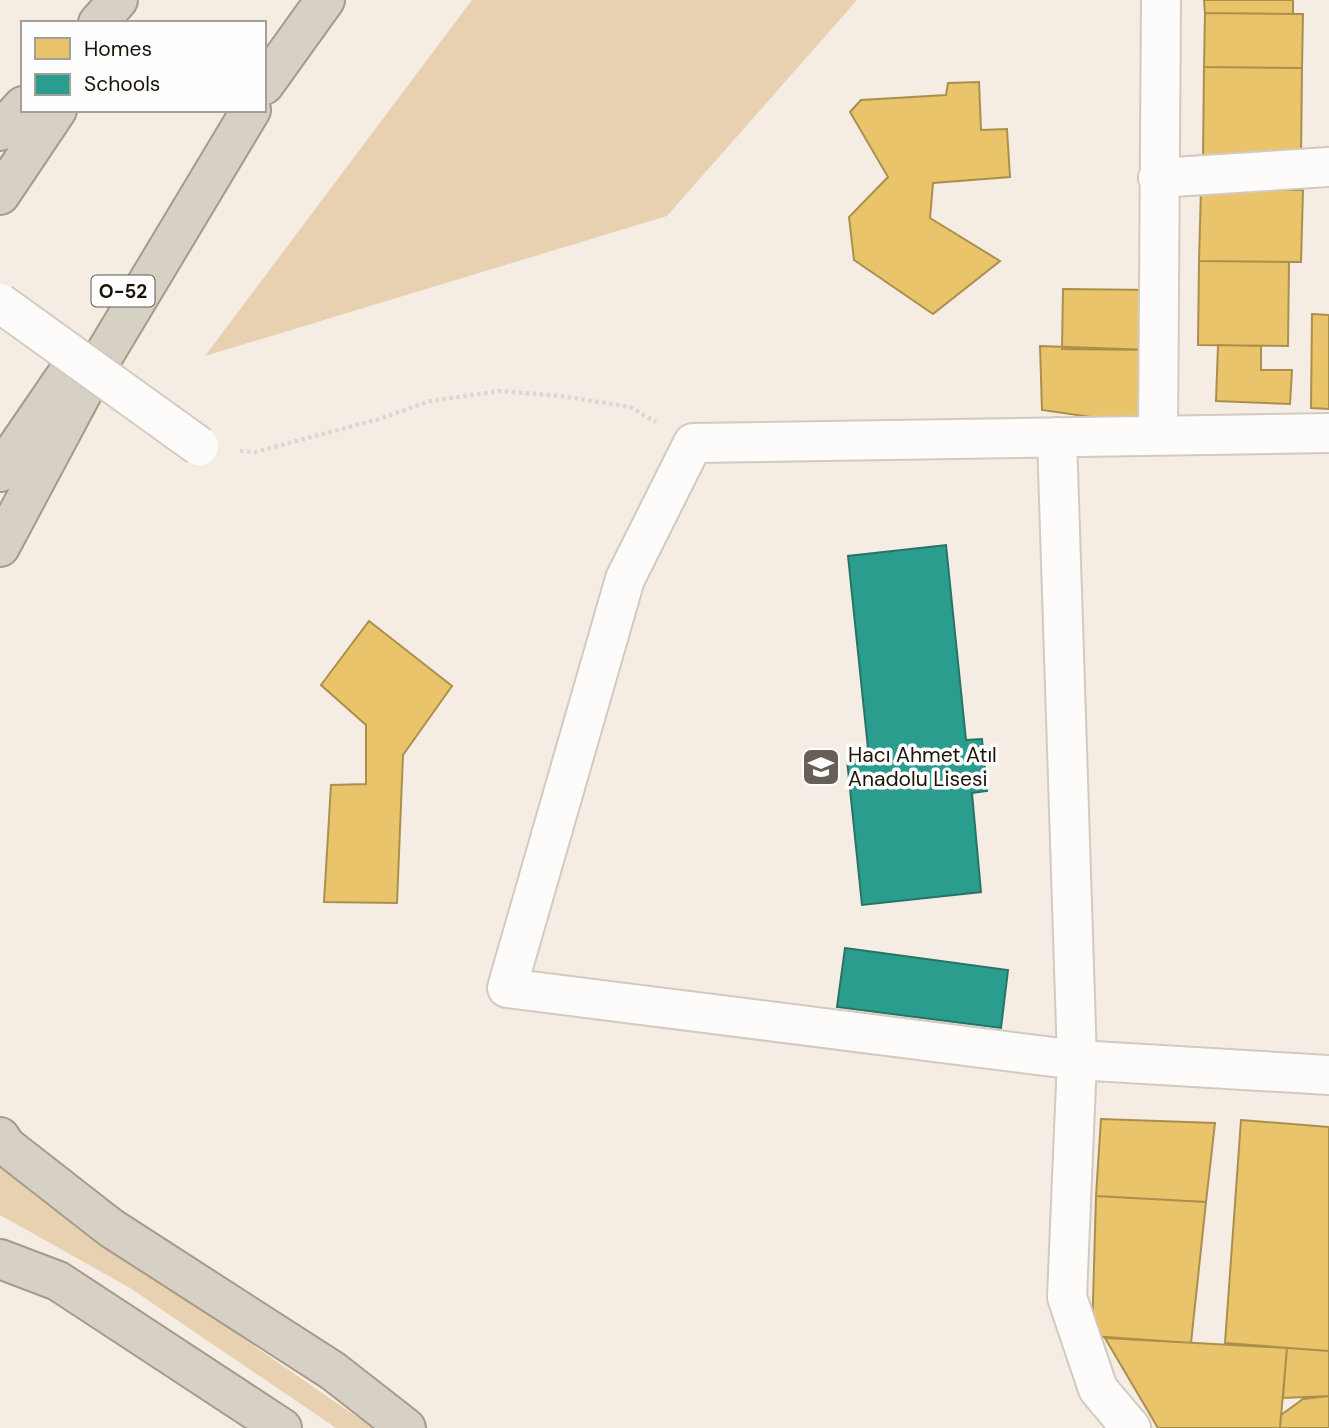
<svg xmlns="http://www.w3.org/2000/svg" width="1329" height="1428" font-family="'DM Sans',sans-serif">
	<rect width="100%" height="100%" fill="#f5ede3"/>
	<path fill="#e8d1b1" d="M472,0h385l-190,216 -462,140z
		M0,1159l28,31 345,238h-37l-206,-140 -130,-73z"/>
	<path fill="#e9c46a" stroke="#ab8f4d" stroke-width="2" d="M1204,0h89v14l-88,-1z
		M1205,13l98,1 -1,54 -98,-1z
		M1204,67l98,1 -1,91 -98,-1z
		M979,82l2,48 26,-1 3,48 -77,6 -3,35 70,43 -67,53 -79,-54 -5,-43 39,-40 -38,-65 11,-12 85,-5 2,-12z
		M1201,189l102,1 -2,72 -102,-1z
		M1199,261l90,1 -1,84 -90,-1z
		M1063,289l89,1 -1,60 -89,-1z
		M1312,314l17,1v94l-18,-1z
		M1218,345l43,1v24h31l-2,34 -74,-3z
		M1040,346l111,4 -4,75 -105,-15z
		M369,621l83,65 -49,69 -6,148 -73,-1 7,-117 35,-1v-59l-45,-40z
		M1101,1119l114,4 -9,79 -110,-6z
		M1241,1120l88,7v224l-104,-8z
		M1096,1196l110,6 -15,141 -99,-7z
		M1105,1338l182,10 -7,80h-122z
		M1287,1348l42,3v45l-46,2z
		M1329,1396v32h-49l1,-13 22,-16z"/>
	<path fill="#2a9d8f" stroke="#267466" stroke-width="2" d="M946,545l20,195 16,-1 5,52 -15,2 9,99 -119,13 -15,-145 22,-2 -21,-202z
		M845,948l163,22 -7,58 -164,-21z"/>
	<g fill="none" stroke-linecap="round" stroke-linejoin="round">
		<defs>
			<path id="minor" d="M1158,178l171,-11
				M1329,433l-636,10 -68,136 -118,409 570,72 252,15
				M1158,435l3,-435
				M1057,437l20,623 -10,237 31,92 33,39"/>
			<path id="highway" d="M98,23l20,-23
				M264,85l61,-85
				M0,131l23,-25
				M0,195l57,-85
				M0,472l72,-105
				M0,547l89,-167 162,-270
				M0,1137l6,9 105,82 222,143 73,57
				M0,1259l58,22 224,147"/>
		</defs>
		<use href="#minor" stroke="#d2cac0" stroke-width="42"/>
		<use href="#highway" stroke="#a69b8a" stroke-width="42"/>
		<path stroke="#dad7d4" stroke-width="4.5" stroke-dasharray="3.5 3.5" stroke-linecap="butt" d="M240,451l15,1 124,-33 51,-18 69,-10 62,5 69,11 26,15"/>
		<use href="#minor" stroke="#fefcfb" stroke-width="38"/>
		<use href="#highway" stroke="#d7d0c4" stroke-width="38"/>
		<defs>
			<path id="minor-bridge" d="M0,303l199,143"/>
		</defs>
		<use href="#minor-bridge" stroke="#d2cac0" stroke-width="42" stroke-linecap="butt"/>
		<use href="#minor-bridge" stroke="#fefcfb" stroke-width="38"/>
	</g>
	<defs>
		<symbol id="school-square" viewBox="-11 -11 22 22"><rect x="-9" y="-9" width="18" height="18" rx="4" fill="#675f55" stroke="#fefefe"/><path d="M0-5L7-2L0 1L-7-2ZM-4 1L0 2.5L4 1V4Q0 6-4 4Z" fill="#fff"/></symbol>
	</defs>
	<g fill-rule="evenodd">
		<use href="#school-square" x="799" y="745" width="44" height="44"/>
	</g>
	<g text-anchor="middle" stroke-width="7" stroke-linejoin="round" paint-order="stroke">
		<rect fill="#fefefe" stroke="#5f5a52" stroke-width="2" x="91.5" y="275.5" width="63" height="31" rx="5"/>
		<g font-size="19" font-weight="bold" fill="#1b1308">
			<text x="123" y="298">O-52</text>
		</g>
		<g font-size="21" fill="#1b1308" stroke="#fefefe" text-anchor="start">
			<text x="848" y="762">Hacı Ahmet Atıl<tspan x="848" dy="24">Anadolu Lisesi</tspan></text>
		</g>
	</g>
	<rect x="21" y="21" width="245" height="91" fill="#fefefe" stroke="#a3a09c" stroke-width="2"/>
	<rect x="35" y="38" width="35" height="21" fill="#e9c46a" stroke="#a3a09c" stroke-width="2"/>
	<text x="84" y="56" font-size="21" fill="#1b1308">Homes</text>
	<rect x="35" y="74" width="35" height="21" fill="#2a9d8f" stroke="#a3a09c" stroke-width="2"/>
	<text x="84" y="91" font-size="21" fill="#1b1308">Schools</text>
</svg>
